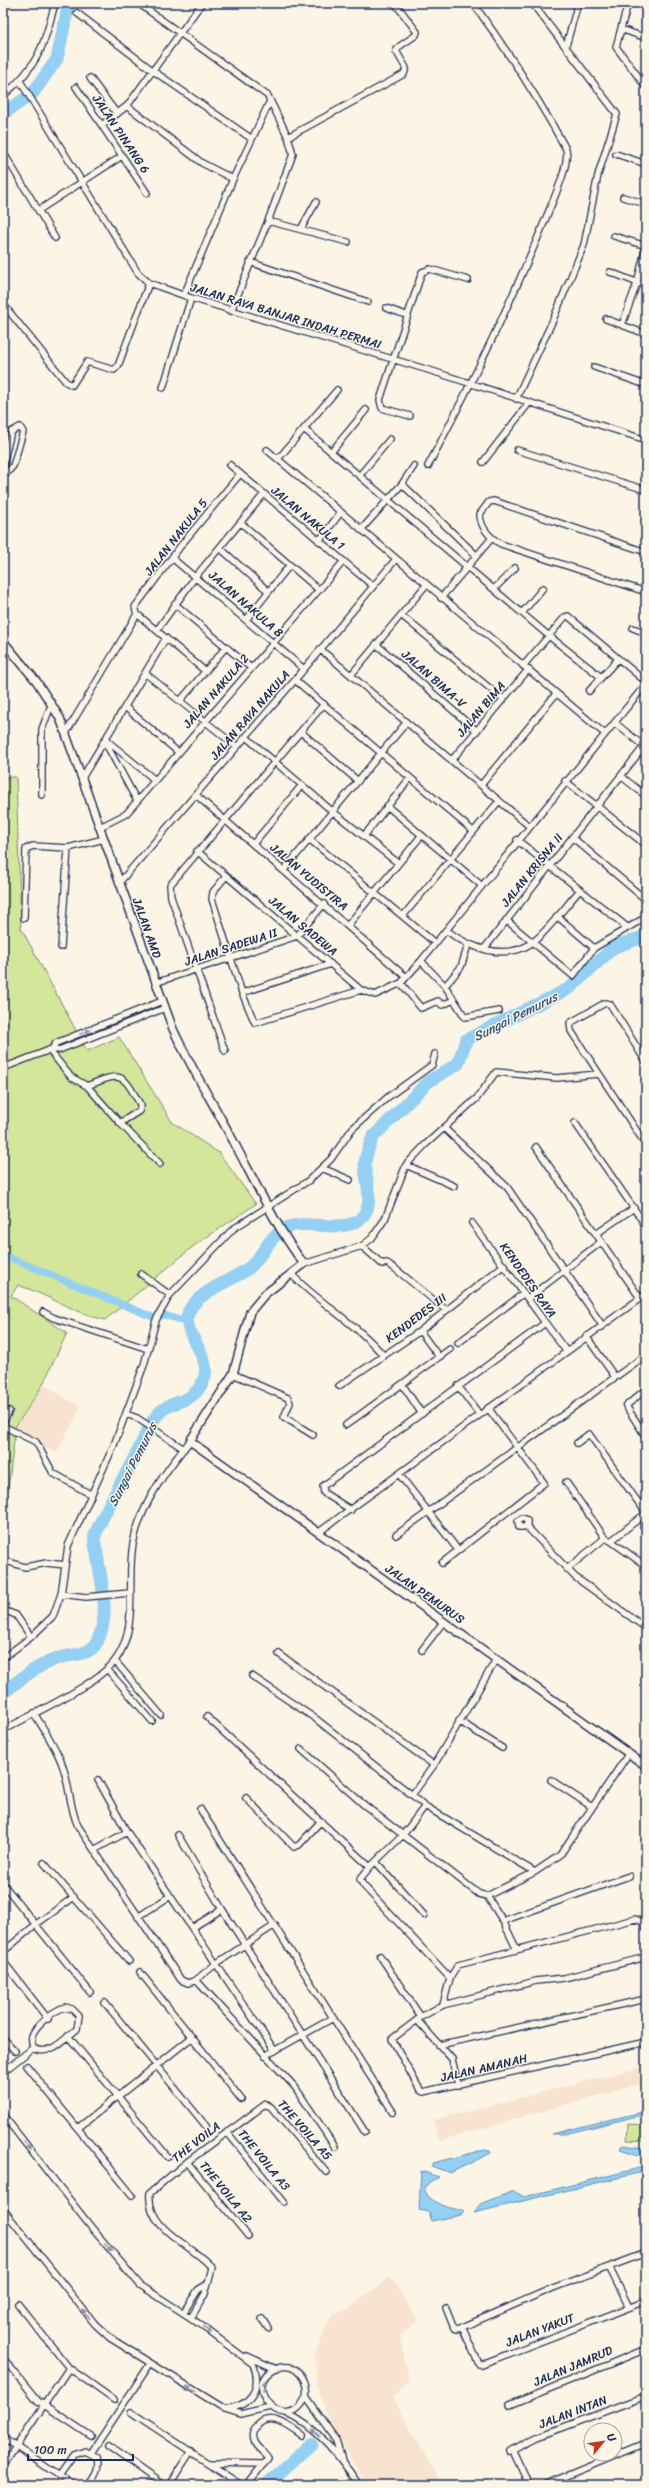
<svg xmlns="http://www.w3.org/2000/svg" width="649" height="2488" font-family="Sriracha,sans-serif">
	<rect width="100%" height="100%" fill="#fcf5e5"/>
	<filter id="ink" filterUnits="userSpaceOnUse"><feTurbulence type="fractalNoise" baseFrequency=".025" numOctaves="2"/><feDisplacementMap in="SourceGraphic" scale="8" xChannelSelector="R" yChannelSelector="G"/><feConvolveMatrix kernelMatrix="1 2 1 2 8 2 1 2 1" color-interpolation-filters="sRGB"/></filter>
	<g filter="url(#ink)">
		<path fill="#f8e3d1" d="M39,1382l42,25 -24,46 -44,-17z
			M646,2066v16l-207,59 -6,-21z
			M390,2276l28,45 -18,15 9,45 -16,17 49,87h-76l-38,-67 -12,-36 -1,-28 11,-27 8,-14 13,-3z"/>
		<path fill="#d4e699" stroke="#788a7c" d="M3,646l5,6 -5,59z
			M3,777h13l5,151 66,123 32,-14 53,85 47,31 37,51 -61,41 -90,75c-30,-7 -57,-25 -87,-35l-7,11 56,37 -25,53 -26,40 -10,79 -3,2z
			M628,2124l18,1v16l-19,-1z"/>
		<path fill="#93d0f3" stroke="#6390b7" d="M646,2111v3l-81,20h-14z
			M622,2145l24,3v23l-172,42 8,-10 32,-12 10,6 119,-30 2,-5 -4,-6 -21,-7z
			M484,2150l6,1 1,2 -41,20 -19,-7 2,-3z
			M421,2171l18,6 -15,10c3,16 23,21 38,23l2,2 -3,3 -29,6 -3,-9 -10,-2z"/>
		<g fill="none" stroke-linecap="round" stroke-linejoin="round">
			<path stroke="#93d0f3" stroke-width="7" d="M3,1255l152,63 9,-3 23,7"/>
			<path stroke="#93d0f3" stroke-width="13" d="M3,114l30,-21 24,-34 12,-56
				M3,1693c18,-14 34,-28 56,-35 13,-4 31,-2 38,-16 14,-28 4,-59 0,-88 -1,-6 -4,-14 -2,-19 12,-29 29,-57 43,-84 6,-12 12,-29 21,-38 14,-15 34,-7 45,-34 10,-25 -30,-50 -12,-73 14,-18 40,-25 58,-39 14,-12 21,-36 41,-41 20,-6 57,9 72,-10 12,-15 2,-35 2,-53 1,-9 4,-17 8,-26l56,-56 29,-17 8,-24 104,-52 44,-41 32,-11
				M266,2485l45,-41"/>
			<defs>
				<path id="minor" d="M138,3l130,93 20,41 5,17 -25,67
					M628,3l-12,44 30,40
					M77,13l75,57 100,69
					M621,29l25,9
					M566,46l12,-43
					M90,78l27,36
					M20,81l118,192 11,10 42,15 244,74 211,68
					M76,87l71,106
					M3,96c35,-30 41,-49 52,-93
					M127,106l75,57 31,16
					M102,125l25,-19 75,-103
					M288,137l116,-63 2,-6 -10,-17 4,-5 16,-11 1,-3 -22,-29
					M3,152l52,86
					M616,154l30,10
					M623,197l23,7
					M39,210l83,-54
					M301,229l15,-27
					M614,236l32,10
					M250,262l118,40
					M610,272l36,14
					M184,295l49,-116 37,-78
					M3,304l63,78 6,3 15,-23 27,8 4,-4 31,-83
					M386,308l20,7
					M231,311l37,-90 80,21
					M606,319l40,15
					M622,325l15,-42 9,-36
					M594,367l52,18
					M163,388l28,-90
					M516,399l37,-79 31,-75 14,-70 19,-61 -85,-111
					M410,416l-28,-8 -2,-8 42,-128 8,-3 38,11
					M304,429l245,207 52,41
					M267,450l338,284
					M517,450l129,40
					M332,451l34,-41
					M278,459l59,-69
					M483,462l46,-59
					M230,465l143,121
					M428,466c43,-81 83,-163 118,-248 6,-16 24,-52 20,-69 -28,-51 -59,-99 -93,-146
					M360,475l30,-36
					M3,482l1,-22 7,-28 9,-5 3,5 -10,34 -8,9
					M402,484l74,71
					M241,523l78,67
					M361,530l41,-46 12,-18
					M319,541l22,-29
					M220,548l48,43
					M646,552l-152,-51 -5,1 -9,12c0,13 10,24 21,30l145,48
					M172,558l132,111
					M494,589l21,-21
					M441,598l50,-59
					M175,604l76,64
					M522,613l21,-25
					M401,615l102,84
					M246,620l43,-54
					M633,628l13,5
					M157,630l39,-54 68,-82
					M376,644l101,87
					M320,649l209,177
					M523,666l42,-49 3,-1 78,66
					M205,671l-68,-57 -2,-7 47,-63 58,-70
					M145,673l92,74
					M351,675l75,-90
					M295,680l178,151
					M589,691l29,-32
					M180,701l46,-54
					M125,707l53,45
					M615,723l31,25
					M301,732l57,49
					M66,733l71,-119
					M246,737l86,74 66,52
					M106,740l49,40
					M105,742l32,59
					M451,761l77,-91
					M621,776l25,20
					M82,778l84,-140
					M565,781l81,64
					M481,785l75,-91
					M42,795v-66l10,-26
					M196,795l210,182
					M387,806l94,79
					M100,827l26,-13 217,-252
					M364,836l46,-58
					M572,837l74,63
					M309,839l126,104
					M517,840l110,87
					M253,844l49,-59
					M197,851l164,139 14,5 26,-12 20,-22 225,-277
					M284,870l122,-147
					M226,876l-13,16 -1,7 30,94 13,30 106,-33
					M119,883l176,-203 101,-121
					M403,916l96,-115
					M557,916l37,32
					M24,918l2,-69 7,-3 35,2 36,-9
					M506,920l67,56 21,-28 52,-31
					M348,925l73,-89
					M446,930c23,18 60,32 87,12 15,-11 34,-38 47,-52
					M61,947l7,-99
					M484,949l162,-205
					M421,961l24,25 20,31 34,-6
					M155,983l142,-47 27,-32
					M401,983l20,25 17,-7 4,4 12,-5
					M445,986l16,-19 7,-22
					M242,993l89,-29
					M52,1049l4,-6 106,-42
					M49,1050l22,27 16,9 33,37 40,41
					M225,1051l-54,-154 -1,-12 154,-181
					M646,1062l-36,-58 -5,-1 -35,20 1,8 75,114
					M3,1068l49,-19 7,1 106,-42
					M87,1086c37,-15 35,-13 54,20l-2,5 -19,12
					M575,1123l71,103
					M444,1128l63,59 95,138
					M536,1147l104,151
					M406,1165l48,21
					M322,1168l28,12
					M472,1223l94,128
					M596,1234l38,-26
					M362,1246l20,18 5,-1 6,4 53,43
					M304,1264l58,-18 10,-8 13,-19 21,-54 19,-20 52,-47 19,-26 61,6 41,-4
					M141,1274l29,21
					M291,1274c29,30 65,49 93,82
					M528,1298l73,-56
					M43,1312l11,6 94,31
					M420,1331l19,26
					M586,1336l29,41
					M458,1343l66,-50
					M233,1374l55,24 2,5 -6,14 29,18
					M402,1384l20,30
					M339,1386l81,-55 84,-66
					M458,1386l21,28
					M646,1389l-20,17 20,31
					M126,1414l11,4 47,31
					M3,1423l6,-12
					M346,1425l104,-76
					M3,1426l33,16 17,31 37,21
					M577,1443l12,-9 57,79
					M399,1474l59,76
					M566,1482l39,56
					M351,1510l-27,-17 -1,-7 222,-163
					M646,1522l-3,4 3,4
					M527,1527h-8l-1,-6 4,-3 5,2v7l48,50 71,51
					M319,1532l327,-238
					M396,1535l250,-180
					M605,1538l6,3 35,-28
					M611,1541l35,25
					M3,1560l22,7 22,-4 18,2
					M442,1563l102,-80 -56,-75
					M567,1569l38,-31
					M61,1594l25,3 44,-4
					M3,1610l13,5 15,22
					M422,1650l22,-29
					M279,1654l155,111
					M3,1658l28,-21 22,-21 8,-22 7,-48 46,-101 30,-80 12,-45 14,-25 63,-66 75,-48 23,-22 21,-30 36,-32 44,-32 3,-11
					M115,1661l46,54
					M107,1669l45,52
					M252,1676l64,43 96,76 22,-30 63,-107
					M34,1713c10,17 23,35 29,54 7,20 6,39 15,59l103,154 7,3 8,-3 21,-17 58,-38
					M207,1717l163,150 33,-32 22,-29
					M459,1721l43,27
					M3,1730c28,-15 92,-45 111,-68 26,-32 12,-81 19,-118 7,-38 33,-74 57,-103
					M301,1749l62,55 116,90 8,2 48,-24
					M98,1780l29,52
					M551,1780l41,27
					M412,1795l13,11 110,66 25,-17 69,-102
					M246,1798l48,49 5,-2 22,-24
					M200,1809l193,303
					M178,1835l44,74 143,223
					M94,1850l33,-18 148,219
					M376,1862l48,53
					M44,1863l85,98
					M370,1867l-10,12 3,6 87,93
					M3,1884l87,108
					M487,1896l16,25 14,29
					M138,1917l32,-21
					M503,1921l126,-45
					M192,1928l30,-19
					M3,1952l32,-27 39,-28
					M380,1956l41,61 22,-12 93,-24 28,-3 82,-21
					M3,1961l45,58
					M140,1972l101,127
					M196,1980l99,107 40,60
					M105,2003l101,123
					M443,2005l7,-27 8,-13 177,-46 6,2 5,8
					M65,2007l7,2 7,7 -2,13c-12,9 -28,29 -44,19 -1,-4 -2,-8 -1,-12 3,-11 23,-26 33,-29z
					M421,2017l-29,22 28,51 3,2 223,-50
					M417,2020l35,39 6,26
					M68,2036l100,121
					M3,2038l12,13
					M439,2045l207,-46
					M265,2056l68,-38
					M27,2066l105,129
					M3,2072l30,-24
					M3,2115l88,112 49,58 51,33 62,46c10,24 -3,43 -28,45
					M78,2128l113,-90
					M227,2132l57,70
					M187,2162l61,74
					M3,2209l92,115 15,14 115,71 16,5 29,-7
					M609,2267l20,40
					M18,2304l51,64 45,32
					M446,2308l8,20 4,1 95,-41 93,-35
					M183,2313l15,-23 8,-5
					M191,2318l14,-24 7,-26c-18,-23 -66,-37 -62,-75l37,-31 79,-58 5,3 55,65
					M262,2319l6,9
					M462,2327l17,37h3l164,-63
					M247,2356l29,13
					M3,2358l35,43 53,35
					M306,2397c-20,42 -67,-12 -31,-28 20,-9 34,10 31,28l29,41 7,22
					M510,2405l136,-56
					M131,2412l110,73
					M286,2413c32,14 54,44 73,72
					M3,2438l70,47
					M108,2446l55,39
					M512,2449l17,36
					M509,2451l28,-14 109,-41
					M91,2453l59,-89
					M209,2463l55,1
					M3,2466l66,-98
					M59,2476l15,-21 11,-4 12,6c3,12 -2,18 -9,28
					M169,2485l22,-34
					M247,2485l21,-27c-4,-7 -14,-11 -15,-19 -2,-7 1,-10 5,-14 13,-14 32,2 44,10
					M544,2485l102,-42"/>
				<path id="tertiary" d="M3,641l34,41 23,36 113,311c19,41 43,79 64,119 21,40 40,80 67,116l-39,30 -15,18 -17,62 -43,67 456,325"/>
			</defs>
			<use href="#minor" stroke="#1b2f5e" stroke-width="8"/>
			<use href="#tertiary" stroke="#1b2f5e" stroke-width="10"/>
			<use href="#minor" stroke="#fcf5e5" stroke-width="5.5"/>
			<use href="#tertiary" stroke="#fcf5e5" stroke-width="7"/>
		</g>
		<defs><path id="oneway-solid" d="M-6-.8H1V-3.2L6.5 0L1 3.2V.8H-6Z"/></defs>
		<g fill="#8c92a2">
			<use href="#oneway-solid" transform="translate(85 1032) rotate(-22)"/>
			<use href="#oneway-solid" transform="translate(27 2145) rotate(52)"/>
			<use href="#oneway-solid" transform="translate(108 2247) rotate(50)"/>
			<use href="#oneway-solid" transform="translate(86 2314) rotate(-129)"/>
			<use href="#oneway-solid" transform="translate(207 2330) rotate(35)"/>
			<use href="#oneway-solid" transform="translate(264 2386) rotate(-81)"/>
			<use href="#oneway-solid" transform="translate(191 2389) rotate(-149)"/>
			<use href="#oneway-solid" transform="translate(316 2433) rotate(-136)"/>
		</g>
	</g>
	<g text-anchor="middle" stroke-width="3" stroke-linejoin="round" paint-order="stroke">
		<g font-size="12" fill="#1b2f5e" stroke="#fcf5e5">
			<text transform="translate(121 134) rotate(56)" y="4">JALAN PINANG 6</text>
			<text transform="translate(286 316) rotate(17)" y="4">JALAN RAYA BANJAR INDAH PERMAI</text>
			<text transform="translate(308 518) rotate(40)" y="4">JALAN NAKULA 1</text>
			<text transform="translate(176 537) rotate(-52)" y="4">JALAN NAKULA 5</text>
			<text transform="translate(246 604) rotate(41)" y="4">JALAN NAKULA 8</text>
			<text transform="translate(434 679) rotate(41)" y="4">JALAN BIMA-V</text>
			<text transform="translate(216 691) rotate(-49)" y="4">JALAN NAKULA 2</text>
			<text transform="translate(481 709) rotate(-50)" y="4">JALAN BIMA</text>
			<text transform="translate(250 715) rotate(-49)" y="4">JALAN RAYA NAKULA</text>
			<text transform="translate(532 870) rotate(-51)" y="4">JALAN KRISNA II</text>
			<text transform="translate(309 877) rotate(40)" y="4">JALAN YUDISTIRA</text>
			<text transform="translate(303 926) rotate(40)" y="4">JALAN SADEWA</text>
			<text transform="translate(147 928) rotate(70)" y="4">JALAN AMD</text>
			<text transform="translate(231 947) rotate(-18)" y="4">JALAN SADEWA II</text>
			<text transform="translate(528 1280) rotate(55)" y="4">KENDEDES RAYA</text>
			<text transform="translate(416 1318) rotate(-37)" y="4">KENDEDES III</text>
			<text transform="translate(425 1594) rotate(35)" y="4">JALAN PEMURUS</text>
			<text transform="translate(484 2068) rotate(-13)" y="4">JALAN AMANAH</text>
			<text transform="translate(305 2130) rotate(49)" y="4">THE VOILA A5</text>
			<text transform="translate(196 2142) rotate(-38)" y="4">THE VOILA</text>
			<text transform="translate(264 2160) rotate(51)" y="4">THE VOILA A3</text>
			<text transform="translate(226 2192) rotate(51)" y="4">THE VOILA A2</text>
			<text transform="translate(540 2330) rotate(-21)" y="4">JALAN YAKUT</text>
			<text transform="translate(573 2366) rotate(-23)" y="4">JALAN JAMRUD</text>
			<text transform="translate(573 2412) rotate(-21)" y="4">JALAN INTAN</text>
		</g>
		<g font-size="13" font-style="italic" fill="#395783" stroke="#fcf5e5">
			<text transform="translate(515 1016) rotate(-27)" y="5">Sungai Pemurus</text>
			<text transform="translate(132 1464) rotate(-63)" y="5">Sungai Pemurus</text>
		</g>
	</g>
	<rect width="649" height="2488" fill="none" stroke="#fcf5e5" stroke-width="16"/>
	<rect x="8" y="8" width="633" height="2472" fill="none" stroke="#1b2f5e" stroke-width="1.5" filter="url(#ink)"/>
	<g transform="translate(603 2442) rotate(61)"><circle r="19" fill="#fcf5e5" stroke="#a2a6af"/>
	<path d="M0-3L7 15L0 10L-7 15Z" fill="#c8321e"/>
	<text y="-6" font-size="11" font-weight="bold" text-anchor="middle" fill="#1b2f5e">U</text>
	</g>
	<path d="M28 2454v6h105v-6" fill="none" stroke="#1b2f5e" stroke-width="2"/>
	<text x="34" y="2454" font-size="12" fill="#1b2f5e" stroke="#fcf5e5" stroke-width="3" paint-order="stroke">100 m</text>
</svg>
